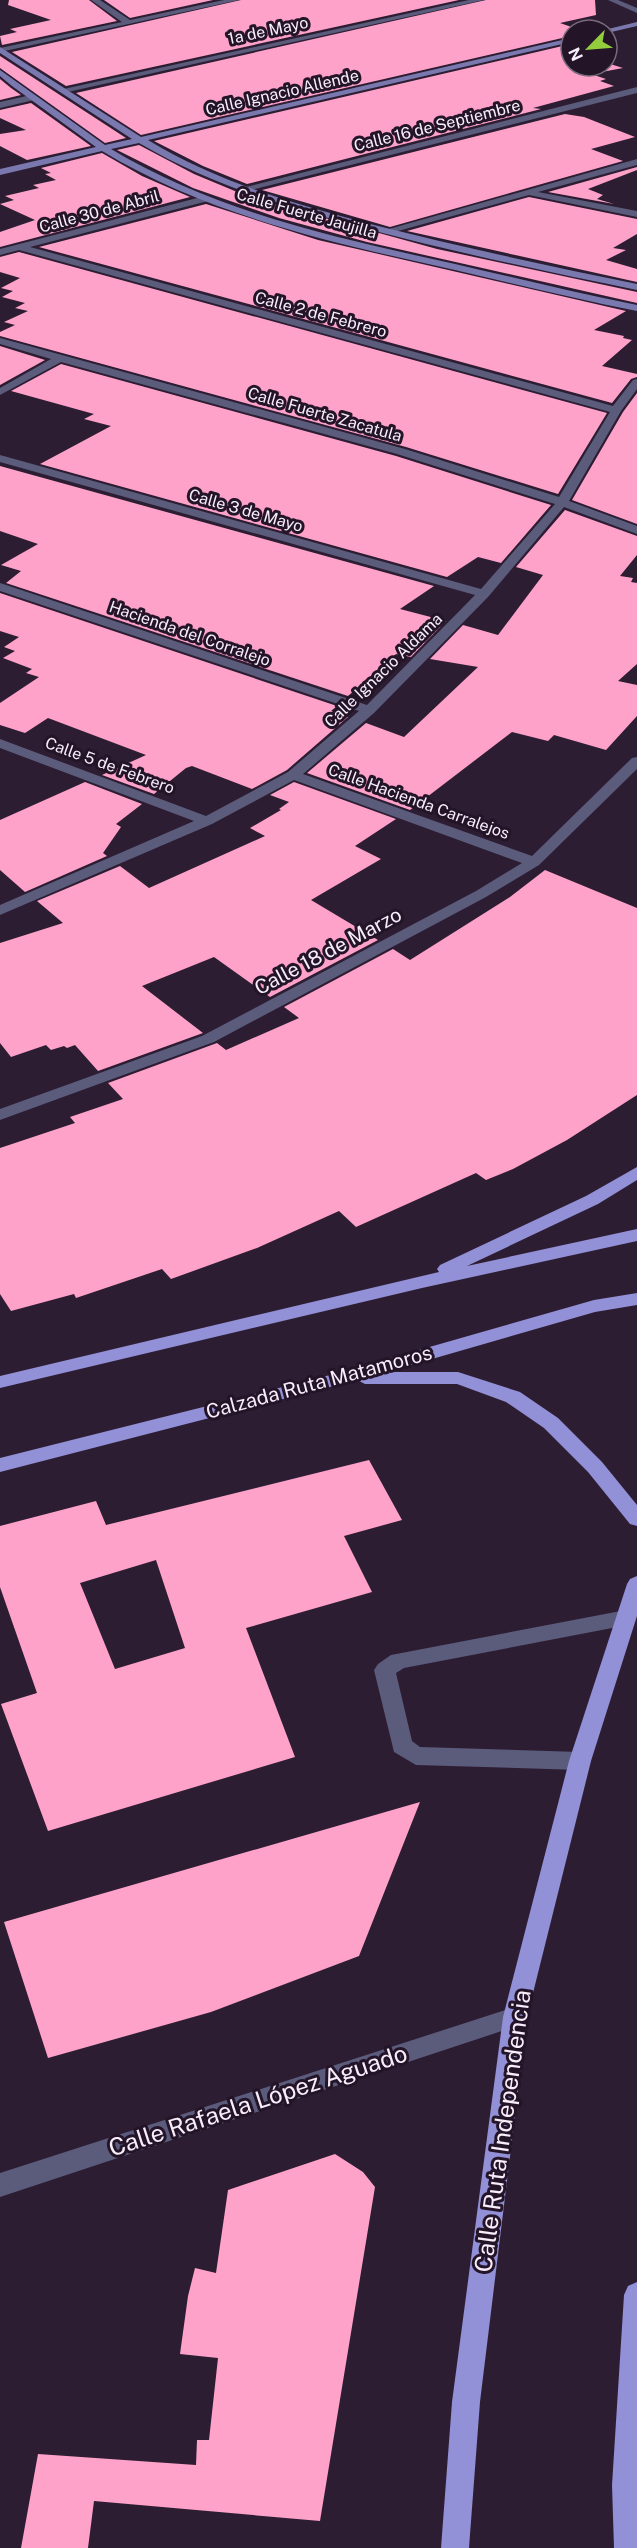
<svg xmlns="http://www.w3.org/2000/svg" width="637" height="2548" font-family="'Public Sans',sans-serif">
	<rect width="100%" height="100%" fill="#2d1d32"/>
	<path fill="#ffa2ca" fill-rule="evenodd" d="M9,0h80l28,21 -115,24 -2,-9 17,-4 -7,-3 41,-9 -43,-15z
		M104,0h109l-83,18z
		M241,0h218l-393,86 -54,-34z
		M486,0h109l1,15 -36,8 20,7h-9v6l-430,99 -65,-42z
		M571,44v22h36v-3l16,5 -32,6 15,5 -6,2 14,5 -81,22 8,1 -294,75 -44,-18 -49,-25z
		M0,56l126,82 -21,5 -105,-75z
		M0,79l11,9 10,7 -21,5z
		M31,103l60,43 -64,14 -27,-14v-12l26,-4 -26,-12v-8z
		M565,114l19,3 51,20 -44,12 32,12 -233,66 -128,-37z
		M139,145l55,29 48,20 39,12 156,43 200,43v11l-270,-61 -88,-24 -86,-30 -76,-38z
		M102,153l40,23 48,21 -190,50v-15l35,-12 -35,-16 14,-4 -9,-4 34,-8 -6,-3 23,-5 -11,-6 6,-1 -10,-5z
		M637,167v3l-49,19 15,6 -6,4 17,5 -66,-12z
		M529,197l108,22v15l-24,14 13,2 -20,10 31,9v13l-230,-51z
		M206,204l112,36 308,71 -32,19 30,6 -1,2 9,2 -30,26 35,8v3l-6,2 -19,24 -573,-156z
		M19,252l588,161 -49,81 -152,-47 -406,-111v-4l15,-7 -11,-3 24,-11 -13,-3 10,-5 -23,-6 11,-6 -12,-3 19,-10 -20,-6v-15z
		M0,346l45,14 -45,25z
		M61,364l335,92 155,49 -50,58 -23,-6 -31,20 -407,-113 71,-38 -27,-7 10,-5 -83,-23z
		M637,393v131l-65,-24 51,-88z
		M0,466l434,120 -34,23 46,12 -35,36 -15,-3 -48,42 -342,-113 15,-12 -20,-6 37,-21 -38,-13z
		M565,510l72,26v19l-17,21 13,2 -2,4 6,1v81l-19,17 19,4v31l-31,34 -52,-15 -6,6 -36,-9 -102,78 -103,-37 59,-50 38,14 74,-70 -48,-8 33,-34 35,10 45,-60 -27,-8z
		M0,593l337,113 -6,5 17,6 -61,53 -35,19 -60,-23 -6,2 -32,26 -52,-19 44,-20 -98,-37 -23,15 -25,-8v-22l39,-26 -13,-4 6,-4 -29,-11 12,-7 -11,-4 15,-10 -19,-6z
		M85,782l57,22 -26,20 5,3 -18,26 4,3 -82,36 -25,-22v-50z
		M294,782l102,37 -41,27 26,13 -70,41 67,40 -108,57 -56,-40 -72,29 61,47 -105,38 -23,-26 -8,3 -3,-2 -13,4 -5,-5 -35,12 -11,-14v-100l63,-20 -26,-22 83,-35 29,22 116,-52 -15,-8 31,-18 -2,-1 10,-7 -19,-7z
		M545,870l92,38v187l-70,45 -54,29 -27,11 -10,-7 -120,54 -17,-16 -82,37 -86,31 -9,-10 -86,29 -2,-4 -63,17 -11,-17v-146l75,-25 -5,-6 53,-18 -15,-16 109,-40 9,7 73,-32 -15,-11 109,-58 17,11 100,-63z
		M369,1460l33,60 -58,16 28,56 -126,36 49,129 -247,74 -47,-127 36,-11 -37,-106v-61l96,-25 10,24zM156,1560l29,88 -70,21 -35,-86z
		M420,1802l-61,154 -148,56 -163,46 -44,-136z
		M335,2154l28,18 12,15 -55,334 -226,-20 -6,47h-67l17,-94 158,11 1,-25h12l9,-82 -38,-4 8,-58 7,-28 21,5 12,-83z"/>
	<g fill="none" stroke-linecap="round" stroke-linejoin="round">
		<path fill="#5b5b7c" fill-rule="evenodd" d="M626,1610l7,2 3,6 -3,6 -229,44 -8,5 16,68 8,6 160,5 8,3 3,6 -3,6 -8,3 -164,-5 -22,-13 -20,-82 4,-6 13,-9z"/>
		<path fill="#5b5b7c" fill-rule="evenodd" d="M91,0h9l30,20 94,-20h15l-239,52v-4l122,-26z
			M469,0h15l-421,93 -4,-3z
			M608,0h10l19,8v5z
			M637,87v6l-394,99 -5,-3z
			M31,95l3,1v4l-34,8v-6z
			M637,159v6l-99,27 99,19v6l-108,-22 -142,39 -5,-3z
			M205,196l5,3 -2,2 -178,46 583,159 20,-26 4,-1v10l-16,22 -52,90 68,25v8l-73,-27 -76,90 -114,116 -71,61 229,82 100,-98 5,-1v12l-98,96 -53,32 -272,145 -214,78v-11l202,-73 274,-145 46,-28 -228,-83 -82,44 -212,91v-10l194,-84 -194,-73v-9l206,77 82,-44 71,-61 -359,-120v-8l367,122 108,-110 -475,-133v-7l481,134 74,-85 -158,-50 -336,-92 -61,33v-7l51,-29 -51,-15v-6l405,111 154,48 51,-85 -591,-162 -19,5v-6z
			M515,2007l8,3 4,7 -4,7 -523,173v-24z"/>
		<path fill="#7a79af" fill-rule="evenodd" d="M637,22v4l-30,7v-3h-3z
			M571,38v4l-423,98c71,43 147,64 226,85 87,22 175,41 263,59v6c-89,-18 -178,-37 -266,-60 -81,-22 -159,-44 -232,-87l-28,6c105,63 226,89 344,115 61,14 121,29 182,41v6c-61,-12 -122,-27 -182,-41 -122,-27 -245,-54 -353,-119l-102,24v-6l96,-22 -84,-61 -12,-10v-6l105,75 27,-6 -132,-86v-6l141,90z"/>
		<path fill="#9290d6" fill-rule="evenodd" d="M637,1167v13l-39,24 -131,62 170,-37v12l-215,47 -422,100v-12l439,-104 -2,-3 3,-4 146,-69z
			M637,1293v12l-42,7 -208,60h71l62,20 38,26 44,44 35,43v21l-7,-2 -42,-52 -44,-44 -38,-26 -49,-18h-92l-8,-4 -357,92v-14l342,-86 252,-72z
			M637,1576v40l-46,145 -64,256 -47,385 -11,146h-28l11,-146 51,-385 66,-256 58,-177 3,-5z
			M637,2282v266h-23l-2,-63 12,-190 4,-9z"/>
	</g>
	<g text-anchor="middle" stroke-width="6" stroke-linejoin="round" paint-order="stroke">
		<g font-size="16" fill="#f8edfb" stroke="#231428">
			<text transform="translate(268 30) rotate(-12)" y="6">1a de Mayo</text>
			<text transform="translate(282 92) rotate(-13)" y="6">Calle Ignacio Allende</text>
			<text transform="translate(437 125) rotate(-14)" y="6">Calle 16 de Septiembre</text>
			<text transform="translate(99 211) rotate(-15)" y="6">Calle 30 de Abril</text>
			<text transform="translate(307 213) rotate(16)" y="6">Calle Fuerte Jaujilla</text>
			<text transform="translate(321 314) rotate(15)" y="6">Calle 2 de Febrero</text>
			<text transform="translate(325 414) rotate(16)" y="6">Calle Fuerte Zacatula</text>
			<text transform="translate(246 510) rotate(16)" y="6">Calle 3 de Mayo</text>
			<text transform="translate(190 633) rotate(19)" y="6">Hacienda del Corralejo</text>
			<text transform="translate(383 670) rotate(-44)" y="6">Calle Ignacio Aldama</text>
			<text transform="translate(110 765) rotate(20)" y="6">Calle 5 de Febrero</text>
			<text transform="translate(419 801) rotate(20)" y="6">Calle Hacienda Carralejos</text>
		</g>
		<g font-size="20" fill="#f8edfb" stroke="#231428">
			<text transform="translate(328 951) rotate(-28)" y="7">Calle 18 de Marzo</text>
			<text transform="translate(319 1382) rotate(-15)" y="7">Calzada Ruta Matamoros</text>
		</g>
		<g font-size="24" fill="#f8edfb" stroke="#231428">
			<text transform="translate(258 2101) rotate(-18)" y="8">Calle Rafaela López Aguado</text>
			<text transform="translate(503 2131) rotate(-82)" y="8">Calle Ruta Independencia</text>
		</g>
	</g>
	<g transform="translate(589 48) rotate(245)"><circle r="28" fill="#231428" stroke="#786b7c" stroke-width="1.5"/>
	<path d="M0-4.5L10 22L0 15L-10 22Z" fill="#93cd3d"/>
	<text y="-9" font-size="16" font-weight="bold" text-anchor="middle" fill="#f8edfb">N</text>
	</g>
</svg>
